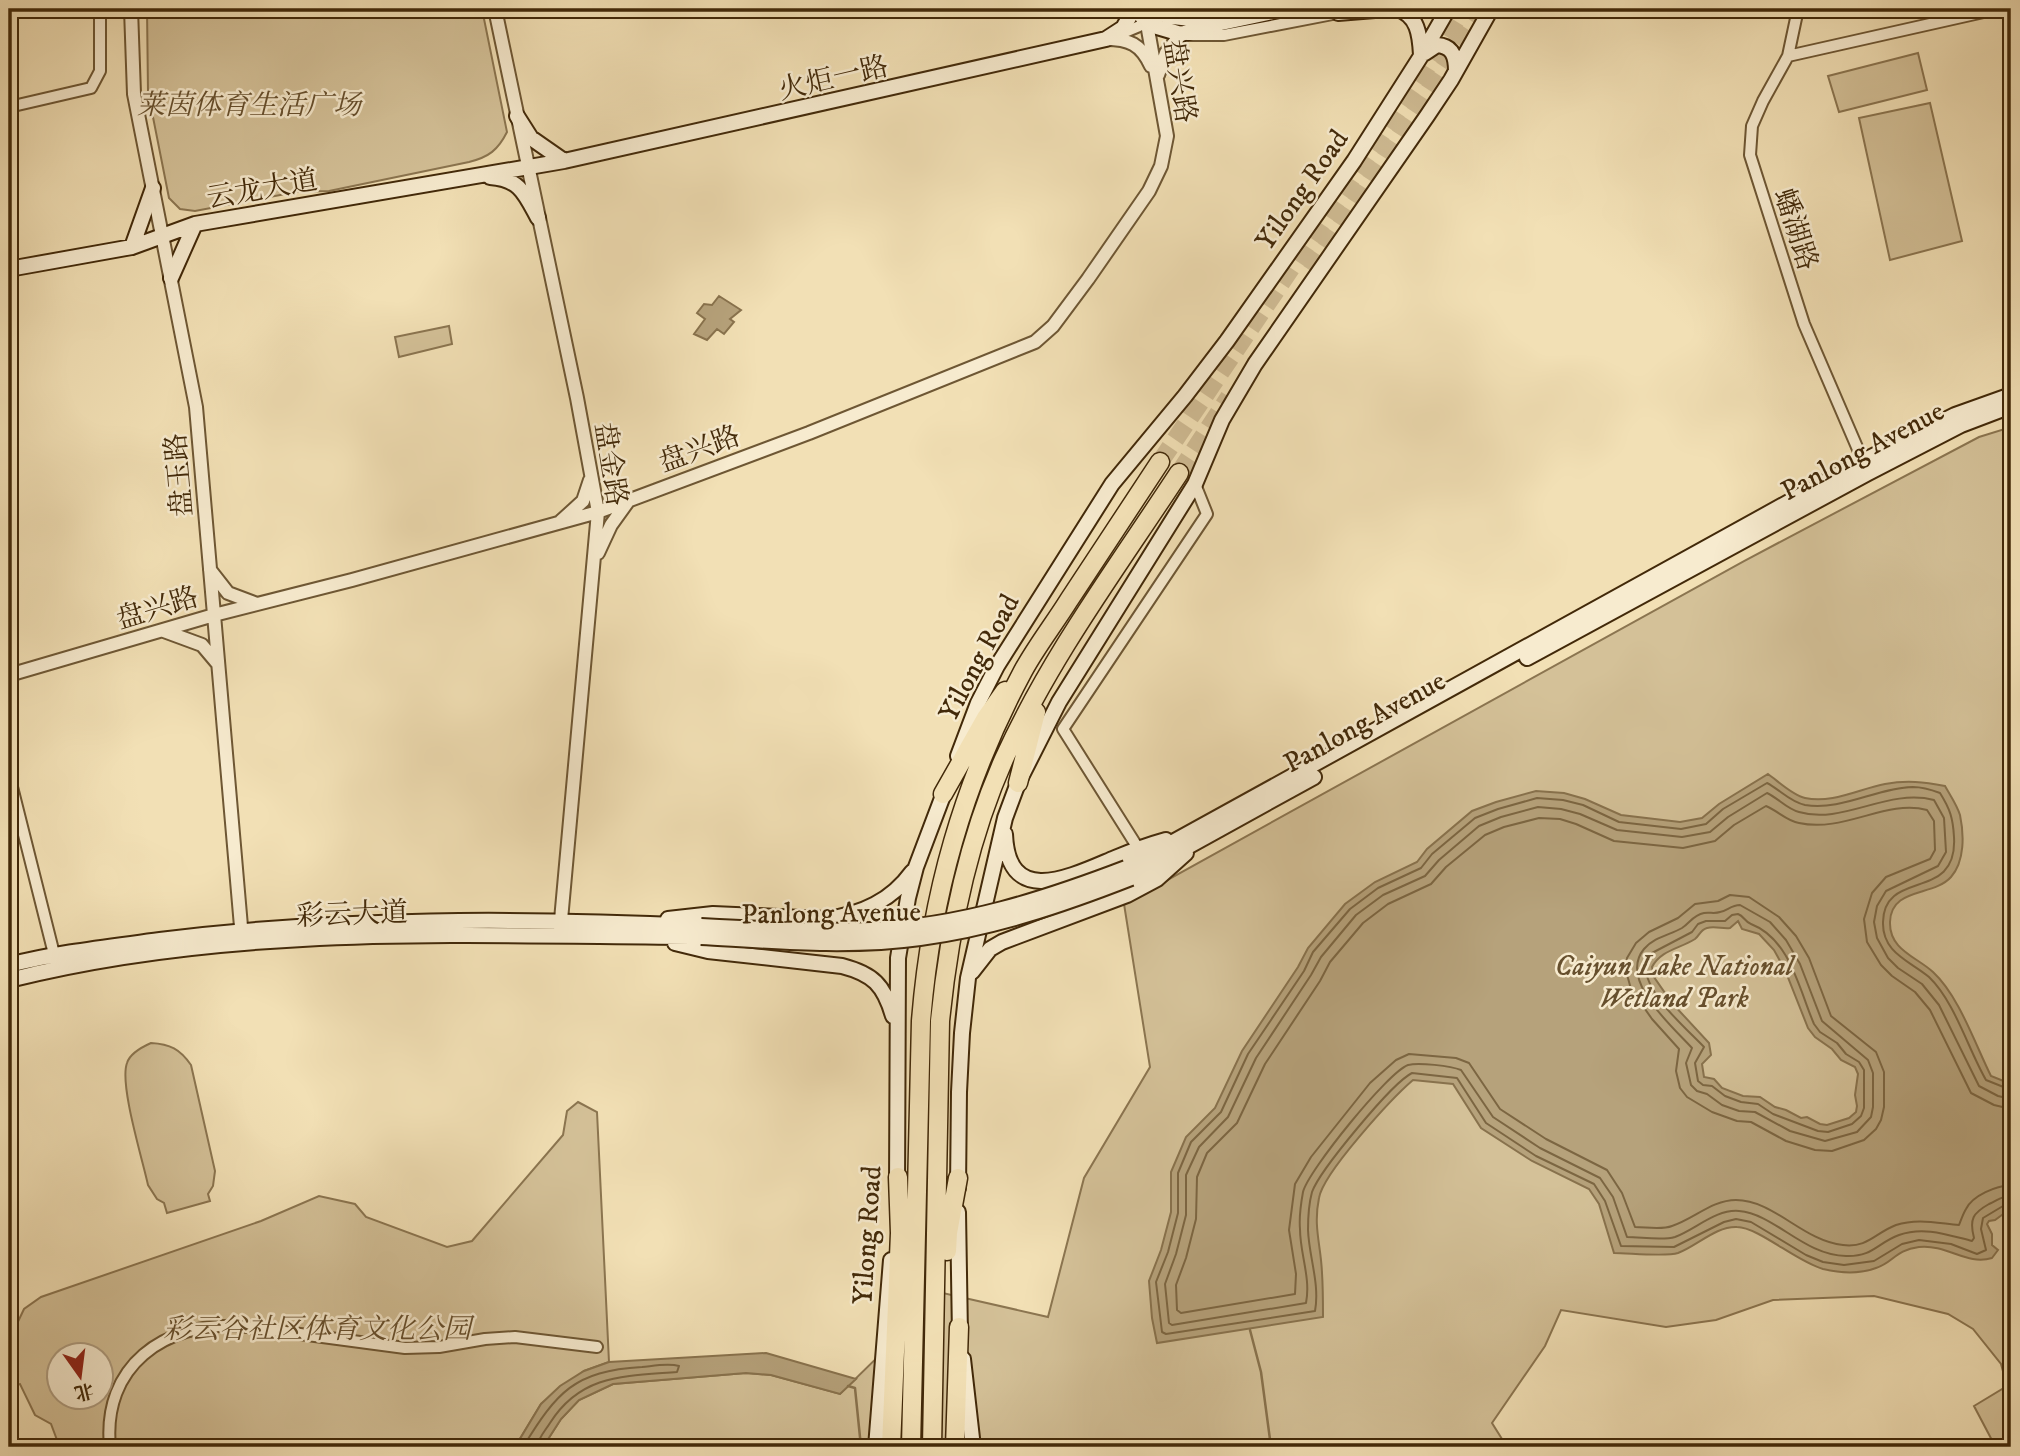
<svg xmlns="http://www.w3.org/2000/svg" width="2020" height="1456" font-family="'IM FELL DW Pica','Noto Serif SC',serif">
	<rect width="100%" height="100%" fill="#f2e0b5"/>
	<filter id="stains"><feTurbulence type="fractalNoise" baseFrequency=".00286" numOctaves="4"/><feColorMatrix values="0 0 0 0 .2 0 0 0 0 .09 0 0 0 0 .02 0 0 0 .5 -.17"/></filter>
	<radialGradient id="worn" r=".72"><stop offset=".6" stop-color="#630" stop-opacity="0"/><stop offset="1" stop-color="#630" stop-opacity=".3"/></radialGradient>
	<path fill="#d4c198" stroke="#8b7550" stroke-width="2" fill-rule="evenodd" d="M147,9h335l25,123c-9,18 -18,25 -38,30l-140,29 -33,1 -101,19 -15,-2 -11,-11 -21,-106z
		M1918,53l9,37 -88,22 -11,-36z
		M1930,103l32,138 -72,19 -31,-142z
		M449,326l3,18 -53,13 -4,-20z
		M2011,427v1020h-13l-4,-3 -20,-38 33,-20 -6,-22 -28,-35 -25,-15 -74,-18 -101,4 -57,20 -50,7 -105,-17 -16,36 -53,77 15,24h-964l18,-28 18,-19 34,-16 133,-11 25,2 69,19 103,-101 105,24 36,-139 66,-111 -26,-163 620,-343 235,-124z
		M151,1043c19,1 29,6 40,22l24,106 -2,15 -5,8 2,7 -43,12 -3,-10 -7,-4 -9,-14c-5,-24 -29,-101 -21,-122 3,-10 15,-16 24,-20z
		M578,1102l19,10 12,250 -25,9 -43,33 -26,43h-460l2,-7 -6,-16 -16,-9 -15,-31 -11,2v-58l7,-2 8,-17 17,-12 220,-76 58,-25 36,8 11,13 81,30 25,-6 91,-106 4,-24zM60,1354h42v42h-42z"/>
	<path fill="#b6a27b" stroke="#88724d" stroke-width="2" fill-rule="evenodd" d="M719,296l22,14 -11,9 4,3 -10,12 -7,-5 -10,11 -13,-6 11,-15 -8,-6 7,-9 8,1z
		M1768,774c10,7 24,21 37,24 27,6 54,-9 80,-14 22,-4 39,-2 60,2 5,9 12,19 15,29 4,19 5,46 -9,62 -18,20 -60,10 -61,45 -1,28 27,35 43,50 26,24 42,72 58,104l20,8v129l-5,-1 -11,8 -6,1 -2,3 5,10v11l6,5 -6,8c-25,8 -45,-14 -73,-11 -24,3 -25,15 -43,21 -16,6 -36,5 -53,1 -26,-7 -65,-42 -86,-42 -21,-1 -40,19 -59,26 -12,4 -49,0 -64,0l-15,-49 -10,-15 -57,-28 -51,-33 -28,-44 -40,-4c-21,18 -90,93 -94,118 -6,29 2,47 3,75 1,15 1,30 1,44l-166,26 -5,-25 -3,-37 12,-31 10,-38v-40l15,-35 29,-29 27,-57 56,-84 10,-19 37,-44 30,-22 42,-20 10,-13 45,-38 24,-9 40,-11 28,2 21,6 36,16 59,7 22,-4 17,-14zM1738,921l4,8 17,5 15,16 11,20 23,58 7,9 17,12 9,11 14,7 3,7 -3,21 2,11 -1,6 -7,6 -22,7 -7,-1 -13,-7 -6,1 -15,-8 -11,-3 -15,-10 -17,-1 -21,-8 -8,-9 -10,-2 -2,-13 9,-9 -2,-12 -37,-40 -18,-26 -2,-10c9,-17 27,-18 43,-28 5,-4 5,-9 12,-11 8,-2 16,1 23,0z
		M766,1353l90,26 -16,15 -69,-19 -25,-2 -133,11 -34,16 -18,19 -18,28h-28l26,-43 19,-18 24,-15 25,-9z"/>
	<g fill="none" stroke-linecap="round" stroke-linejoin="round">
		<path stroke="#7c6642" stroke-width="2" d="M1730,895l19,2 30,20 17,19 13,22 22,58 45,36 8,20v35l-3,13 -5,9 -12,11 -32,11 -17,-1 -29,-9 -35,-19 -14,-1 -25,-9 -25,-15 -7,-9 -4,-17 3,-22 -27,-30 -21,-30 -5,-18 1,-13 9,-15 13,-11 29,-14 17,-14 23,-3z
			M1740,905l30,17 16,18 14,24 22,57 46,39 5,13v34l-2,10 -14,15 -32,9 -35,-10 -35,-19 -16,-1 -17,-6 -15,-11 -10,-3 -6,-6 -5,-22 6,-15c-20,-22 -74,-68 -48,-99 10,-12 26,-14 38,-21 8,-5 11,-13 22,-15 5,-1 11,1 16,-1 7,-1 11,-7 20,-7z
			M1738,914c6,2 7,8 13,10 39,15 48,65 63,100l6,8 17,11 9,11 13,8 5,8v38l-3,8 -9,8 -24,8 -10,-1 -45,-17 -15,-10 -17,-2 -16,-6 -13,-10 -9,-1 -5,-4 -3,-18 9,-16c-19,-20 -58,-52 -59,-82l7,-12 40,-21 6,-8 8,-3h19l7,-6z
			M2011,1090l-25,-10c-18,-31 -31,-78 -57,-103 -19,-16 -47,-24 -46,-55 1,-54 75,-19 71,-85 -1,-19 -4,-28 -14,-44 -8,-3 -18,-6 -27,-6 -37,1 -71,24 -108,18 -15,-3 -26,-16 -38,-22l-44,26 -17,15 -25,5 -62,-7 -36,-17 -20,-5 -26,-2 -39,11 -23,9 -43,36 -11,14 -43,20 -28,21 -37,43 -9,19 -56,83 -27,58 -30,30 -13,31v40l-10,39 -12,30 6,50 4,2 149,-23c5,-27 -6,-54 -7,-81 0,-10 1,-27 4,-38 8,-22 80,-109 100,-119l45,5 29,45 50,33 58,28 11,17 16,45 53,1 50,-25 12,-3 15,3 55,33 17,7 21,3 30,-4 28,-17 17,-4 32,4 26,10 9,-4 -5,-21 2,-11 20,-12 8,-1
			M2011,1099l-13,-3 -19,-10 -40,-81 -17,-21 -24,-16 -10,-10 -11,-20 -3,-16 3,-16 9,-15 52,-25 8,-14 -2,-34 -10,-18c-47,-12 -91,25 -135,12 -12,-3 -21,-14 -32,-19l-39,24 -18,15 -28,5 -65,-7 -37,-16 -19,-5 -23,-2 -37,10 -22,9 -40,34 -14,16 -42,19 -27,20 -35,42 -10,18 -55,83 -28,59 -29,30 -13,28v40l-10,39 -11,30 4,39 3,2 134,-22c5,-25 -6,-49 -6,-74 -1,-11 1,-26 3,-37 5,-21 85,-120 105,-127 10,-3 43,1 53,5l32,47 47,31 60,30 13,19 14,40c14,0 35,4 48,0 21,-8 41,-28 64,-26 36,3 64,44 107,45 27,1 31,-13 53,-21 25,-9 49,0 73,6l2,-3c-5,-19 -1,-25 15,-34 9,-4 12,-8 22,-8
			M2011,1109l-17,-4 -23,-12 -41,-83 -15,-18 -23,-16 -11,-11 -14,-23 -3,-23 8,-26 14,-16 44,-18 5,-9 -1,-29 -7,-11c-41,-11 -83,23 -128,13 -12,-2 -21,-12 -33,-17l-32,19 -19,16 -32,7 -69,-7 -38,-17 -16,-5 -21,-1 -35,9 -19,8 -39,32 -15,17 -43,20 -25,19 -33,39 -10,19 -55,83 -28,59 -30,30 -10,24 -1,42 -10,39 -10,27 1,25 4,3 114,-19 1,-20 -7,-44 6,-46 16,-27 59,-74 26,-23 13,-6 47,4 13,5 31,46 46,30 61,31 15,23 13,34c11,0 27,3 37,-1 22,-7 40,-26 64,-26 38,0 67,41 107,45 25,3 32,-12 53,-20 21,-7 41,-2 63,0 2,-5 4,-11 7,-16 7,-14 30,-23 45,-24
			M523,1447c34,-55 51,-76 119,-80 11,-1 26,-4 37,-1l-2,6c-52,4 -96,2 -127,51 -5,8 -12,15 -13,24"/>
		<path stroke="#88724d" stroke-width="2.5" d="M1250,1330l11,42 10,75
			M848,1386l7,2 6,59"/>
		<path stroke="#cfbb93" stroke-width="18" stroke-dasharray="18 9" stroke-linecap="butt" d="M1311,271l171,-262
			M1160,462l264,-390 39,-63
			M1179,473l50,-76"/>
		<defs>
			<path id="minor" d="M1798,9l-10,47 -25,45 -11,25 -2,29 54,169 59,137
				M1118,35l62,-26
				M1187,35h37l119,-23
				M1788,56l209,-47
				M9,107l82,-19 9,-17v-62
				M9,775l45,179
				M1138,848l-75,-119 144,-215 -12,-30
				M110,1447c-8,-81 54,-125 130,-121l165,22 34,-1 46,-8 30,-2 82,10"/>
			<path id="tertiary" d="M131,9l3,85 62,313 46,531
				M495,9l82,389 21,114 -38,419
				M1106,39c23,0 35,5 45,27
				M1158,75l8,-22 15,-19
				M561,521l22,-20 7,-21
				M598,553l13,-28 18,-25
				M210,570l18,23 29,11
				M164,631l38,14 16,19
				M9,675l205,-60 138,-35 246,-68 211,-79 226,-91 18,-16 35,-47 61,-88 12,-25 6,-30 -20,-112v-15"/>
			<path id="secondary" d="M1137,9l10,15 34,10 31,-9 75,-16
				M1156,9c19,18 54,5 78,0
				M1396,9c22,5 24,27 25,46
				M1338,13l49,-4
				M1425,53l12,-8c16,1 19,12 19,26
				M517,116l14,22 33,23
				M490,177c30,2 35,17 48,41
				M132,247l21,-59
				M9,269l123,-22 63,-23 369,-63 542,-122 17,-11 11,-19
				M171,278l24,-54
				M1527,658l341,-185 93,-48 50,-19
				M958,756l20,-53 19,-37 115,-182 73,-88 42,-55 127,-180 67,-105 27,-47
				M1005,834c3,75 67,42 110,24 17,-7 33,-13 51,-18
				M1126,868l737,-407 92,-46 56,-20
				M1131,878l183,-101
				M668,919l45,-5 114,5c35,-5 64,-18 85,-47
				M675,943l33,8 134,15c31,8 42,19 51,50
				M9,965c50,-13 100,-18 151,-25 180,-23 360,-22 541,-14
				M972,972l18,-23 12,-7 125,-47 30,-16 29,-26
				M9,980c226,-57 461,-44 692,-43
				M897,1188l1,-230 10,-60 8,-31 31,-82
				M958,1188l1,-96 3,-59 6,-55 37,-160 13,-35 41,-81 136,-218 27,-64 33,-56 172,-248 24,-36 40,-71
				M958,1212l2,123
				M963,1359l10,88
				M876,1447l15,-187"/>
			<path id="trunk" d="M1018,783l18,-71
				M943,794l43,-76 19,-27
				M947,1251l1,-18 10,-55
				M891,1447l9,-214 -2,-56
				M911,1447l10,-426c10,-125 42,-238 102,-350 13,-24 31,-47 46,-71 30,-46 61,-92 91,-138
				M932,1447l8,-426c9,-90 27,-179 64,-262 46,-102 114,-193 175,-286
				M955,1447l4,-120"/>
		</defs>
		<use href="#minor" stroke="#6e5734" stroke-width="14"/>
		<use href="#tertiary" stroke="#6e5734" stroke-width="16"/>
		<use href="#secondary" stroke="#422909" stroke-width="18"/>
		<use href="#trunk" stroke="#422909" stroke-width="21"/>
		<use href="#minor" stroke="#f7ebcf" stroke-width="10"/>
		<use href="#tertiary" stroke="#f7ebcf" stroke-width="12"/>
		<use href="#secondary" stroke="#f7ebcf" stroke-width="14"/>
		<use href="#trunk" stroke="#f2e0b5" stroke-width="18"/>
		<defs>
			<path id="secondary-bridge" d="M701,926c57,3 114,6 171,4 89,-4 173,-31 254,-62
				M701,937c72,4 147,11 219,1 74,-10 142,-33 211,-60"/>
		</defs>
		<use href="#secondary-bridge" stroke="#422909" stroke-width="18" stroke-linecap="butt"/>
		<use href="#secondary-bridge" stroke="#f7ebcf" stroke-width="14"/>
	</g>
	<g text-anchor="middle" stroke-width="5" stroke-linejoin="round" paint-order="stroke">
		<g font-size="28" fill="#422909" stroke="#f7ebcf">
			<text transform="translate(833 77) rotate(-13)" y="10">火炬一路</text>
			<text transform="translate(1181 81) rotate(81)" y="10">盘兴路</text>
			<text transform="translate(262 188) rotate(-10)" y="10">云龙大道</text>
			<text transform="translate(1301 189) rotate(-55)" y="10">Yilong Road</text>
			<text transform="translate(1797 229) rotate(72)" y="10">蟠湖路</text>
			<text transform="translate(699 448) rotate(-20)" y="10">盘兴路</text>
			<text transform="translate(1862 450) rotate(-28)" y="10">Panlong Avenue</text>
			<text transform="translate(612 464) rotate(81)" y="10">盘金路</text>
			<text transform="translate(178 475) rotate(-95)" y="10">盘玉路</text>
			<text transform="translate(157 607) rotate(-17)" y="10">盘兴路</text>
			<text transform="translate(978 657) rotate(-62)" y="10">Yilong Road</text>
			<text transform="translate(1364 721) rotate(-29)" y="10">Panlong Avenue</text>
			<text transform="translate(831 912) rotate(-1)" y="10">Panlong Avenue</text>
			<text transform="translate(352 913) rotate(-2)" y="10">彩云大道</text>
			<text transform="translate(866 1235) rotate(-86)" y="10">Yilong Road</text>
		</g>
		<g font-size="28" font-style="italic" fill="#664f2d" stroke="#f7ebcf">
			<text x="249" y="114">莱茵体育生活广场</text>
			<text x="1674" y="975">Caiyun Lake National<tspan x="1674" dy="32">Wetland Park</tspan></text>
			<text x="317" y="1338">彩云谷社区体育文化公园</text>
		</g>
	</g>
	<rect width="2020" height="1456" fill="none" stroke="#f2e0b5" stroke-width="35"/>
	<rect x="10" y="10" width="1999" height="1435" fill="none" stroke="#422909" stroke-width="3.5"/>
	<rect x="18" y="18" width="1985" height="1421" fill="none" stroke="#422909" stroke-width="2"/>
	<g transform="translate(80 1376) rotate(166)"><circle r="33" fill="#f7ebcf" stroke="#af9d80" stroke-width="2"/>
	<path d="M0-5L12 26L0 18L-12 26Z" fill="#8f2418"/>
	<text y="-10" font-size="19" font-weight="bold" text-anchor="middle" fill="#422909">北</text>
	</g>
	<rect width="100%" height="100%" filter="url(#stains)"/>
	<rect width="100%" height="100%" fill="url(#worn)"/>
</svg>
